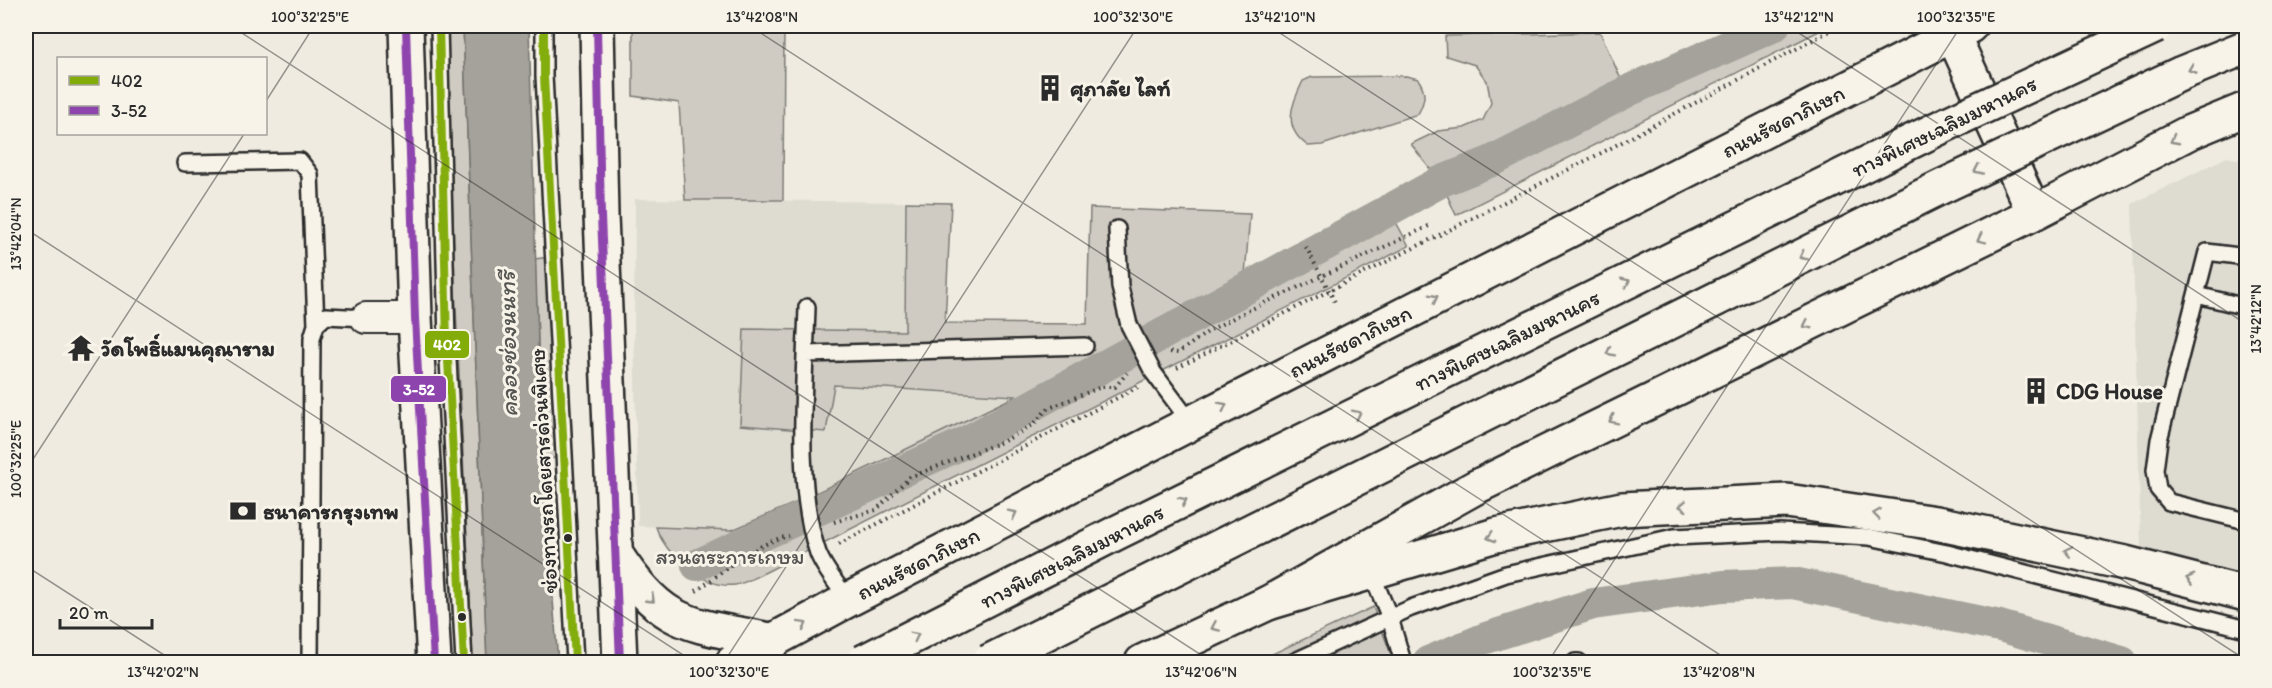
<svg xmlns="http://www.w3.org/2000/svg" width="2272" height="688" font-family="Itim,'Playpen Sans Thai',sans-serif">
	<rect width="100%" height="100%" fill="#efebe0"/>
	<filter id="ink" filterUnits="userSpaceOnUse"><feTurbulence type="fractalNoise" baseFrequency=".0167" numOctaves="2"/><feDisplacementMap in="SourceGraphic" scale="12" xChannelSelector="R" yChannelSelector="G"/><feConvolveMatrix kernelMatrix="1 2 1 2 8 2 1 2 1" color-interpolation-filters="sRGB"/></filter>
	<g filter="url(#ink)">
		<path fill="#dedbd1" d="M2227,157l19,4v418l-105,-26 -9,-349z
			M635,199l271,3 -1,129 -161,-2 89,56 185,10 -223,108 -63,27 -94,-4 -4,-198z"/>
		<path fill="#cfcbc2" stroke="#7d7b76" stroke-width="1.5" d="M447,26h16l24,636h-14l-18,-374z
			M633,26h151l-1,174h-98l-6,-97 -46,-7z
			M1759,26h70l-373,189 -13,-29 -32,-42 27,-13 26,-3 19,-8 8,-17 -4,-22 -12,-16 -29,-9 -1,-20 155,-4 24,54z
			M1406,76l12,3c9,13 7,22 0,35l-96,31 -14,1c-26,-18 -17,-41 -5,-65l9,-4z
			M906,202l45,1 -6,120 142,1 3,-116 160,6 -6,73 148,-72 17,31 -643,326c-9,4 -22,12 -31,13 -31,4 -70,-30 -79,-58l76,3 63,-27 221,-107 -182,-11 -8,47 -86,-7 4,-96 161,2z
			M549,257l10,201 -17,1 -7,-200z
			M1373,607l21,55h-139z"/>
		<path fill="#a4a29a" stroke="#74726e" stroke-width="1.5" d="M463,26h66l12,424 17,212h-71z"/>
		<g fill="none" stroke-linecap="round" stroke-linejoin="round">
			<path stroke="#a4a29a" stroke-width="32" d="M697,565l267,-122 478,-262 50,-20 140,-72 142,-63
				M1428,662l58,-24 107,-34 130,-18 70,-3 207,43 122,36"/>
			<defs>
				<path id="lane" d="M439,26l8,315 17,321
					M544,26v50l31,586
					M185,163l115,-2 10,13 6,151
					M1117,229l3,58 9,38
					M2246,257l-39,-5 -48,188 -4,30 3,19 11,13 77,19
					M2197,295l49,12
					M807,307c-2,74 -13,177 11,246 6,16 20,32 30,47
					M806,354l279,-8
					M1153,372l38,51
					M1371,572l19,46 13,44
					M310,662l2,-324 4,-13 10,-9 40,2
					M1293,662l118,-54 95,-34 168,-37 106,-5 89,5 78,16 299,76
					M1575,662h4"/>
				<path id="street" d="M366,318h49"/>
				<path id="secondary" d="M1953,35l81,178
					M733,662l115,-62 343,-177 779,-397
					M1142,662l126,-59 208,-116 558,-274 154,-80 58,-24"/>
				<path id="primary" d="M406,26l9,292 19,344
					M597,26l4,190 19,446
					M615,553c50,78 76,70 159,88
					M1268,603l228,-68 126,-26 165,-8 149,22 189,40 121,31"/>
			</defs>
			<use href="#lane" stroke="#2b2b2b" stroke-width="20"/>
			<use href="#street" stroke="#2b2b2b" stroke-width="34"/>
			<use href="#secondary" stroke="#2b2b2b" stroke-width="38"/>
			<use href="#primary" stroke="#2b2b2b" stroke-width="38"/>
			<path stroke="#2b2b2b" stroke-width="4" stroke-dasharray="1.5 4.5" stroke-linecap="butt" d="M1306,247l29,55
				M1170,352l8,1 34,-24 29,-15 188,-88
				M1177,368l430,-218 232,-124
				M834,522l42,-12 34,-33 94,-36 29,-16 14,-16 54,-22h14l12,-14
				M839,544l299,-157
				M696,591c29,-20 59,-48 93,-55
				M666,662l12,-6 -1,-4"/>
			<use href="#lane" stroke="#f7f3e8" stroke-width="15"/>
			<use href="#street" stroke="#f7f3e8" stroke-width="30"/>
			<use href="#secondary" stroke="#f7f3e8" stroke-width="33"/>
			<use href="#primary" stroke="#f7f3e8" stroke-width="33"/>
			<defs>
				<path id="lane-bridge" d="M1129,325l24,47"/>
				<path id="highway-bridge" d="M863,662l253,-129 833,-410 207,-97
					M988,662l953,-475 241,-114 64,-26"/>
			</defs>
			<use href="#lane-bridge" stroke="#2b2b2b" stroke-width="20" stroke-linecap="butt"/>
			<use href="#highway-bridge" stroke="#2b2b2b" stroke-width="38" stroke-linecap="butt"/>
			<use href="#lane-bridge" stroke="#f7f3e8" stroke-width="15"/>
			<use href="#highway-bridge" stroke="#f7f3e8" stroke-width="33"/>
			<defs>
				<path id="bus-1" d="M439,26l8,315 17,321
					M544,26v50l31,586"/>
				<path id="bus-2" d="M406,26l9,292 19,344
					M597,26l4,190 19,446"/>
			</defs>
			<use href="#bus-1" stroke="#f7f3e8" stroke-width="12"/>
			<use href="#bus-2" stroke="#f7f3e8" stroke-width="12"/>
			<use href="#bus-1" stroke="#83ac09" stroke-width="8"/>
			<use href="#bus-2" stroke="#8e44ad" stroke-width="8"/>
		</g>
		<defs><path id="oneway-chevron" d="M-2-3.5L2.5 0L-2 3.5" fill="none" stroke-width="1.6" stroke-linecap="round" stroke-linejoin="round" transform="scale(1.5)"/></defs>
		<g stroke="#918f8a">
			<use href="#oneway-chevron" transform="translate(2192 69) rotate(158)"/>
			<use href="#oneway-chevron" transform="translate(2174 140) rotate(152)"/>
			<use href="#oneway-chevron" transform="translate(1978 170) rotate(155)"/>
			<use href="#oneway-chevron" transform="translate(1981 239) rotate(154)"/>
			<use href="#oneway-chevron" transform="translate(1803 256) rotate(153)"/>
			<use href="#oneway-chevron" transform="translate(1626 282) rotate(-26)"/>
			<use href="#oneway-chevron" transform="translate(1434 298) rotate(-27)"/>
			<use href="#oneway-chevron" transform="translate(1807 325) rotate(154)"/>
			<use href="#oneway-chevron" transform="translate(1610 352) rotate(153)"/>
			<use href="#oneway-chevron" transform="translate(1223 406) rotate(-27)"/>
			<use href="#oneway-chevron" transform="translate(1357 414) rotate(-26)"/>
			<use href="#oneway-chevron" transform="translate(1613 420) rotate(154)"/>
			<use href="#oneway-chevron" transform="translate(1183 501) rotate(-26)"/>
			<use href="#oneway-chevron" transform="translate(1683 506) rotate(177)"/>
			<use href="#oneway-chevron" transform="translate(1013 514) rotate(-27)"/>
			<use href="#oneway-chevron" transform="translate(1877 514) rotate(-172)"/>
			<use href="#oneway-chevron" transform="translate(1491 537) rotate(164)"/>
			<use href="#oneway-chevron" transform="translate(2068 551) rotate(-168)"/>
			<use href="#oneway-chevron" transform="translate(2190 579) rotate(-166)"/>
			<use href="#oneway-chevron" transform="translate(651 599) rotate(44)"/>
			<use href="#oneway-chevron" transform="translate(803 625) rotate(-29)"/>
			<use href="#oneway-chevron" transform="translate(1215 627) rotate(156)"/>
			<use href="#oneway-chevron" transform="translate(915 636) rotate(-27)"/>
		</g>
	</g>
	<path fill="none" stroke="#2b2b2b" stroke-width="1.5" stroke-opacity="0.45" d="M231,26l981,636M750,26l981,636M1269,26l977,634M1788,26l458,298M266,101l48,-75M26,229l668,433M26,470l218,-336M26,566l149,96M724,662l414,-636M1548,662l413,-636"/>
	<defs>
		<symbol id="building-bare" viewBox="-9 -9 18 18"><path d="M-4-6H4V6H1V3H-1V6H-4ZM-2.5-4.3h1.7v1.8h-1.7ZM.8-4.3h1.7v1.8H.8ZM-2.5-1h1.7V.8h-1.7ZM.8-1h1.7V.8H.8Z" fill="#2b2b2b" stroke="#f7f3e8" stroke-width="2.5" paint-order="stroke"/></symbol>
		<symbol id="temple-bare" viewBox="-9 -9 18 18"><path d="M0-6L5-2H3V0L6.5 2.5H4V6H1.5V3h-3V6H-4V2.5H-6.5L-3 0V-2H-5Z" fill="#2b2b2b" stroke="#f7f3e8" stroke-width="2.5" paint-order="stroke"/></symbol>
		<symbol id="bank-bare" viewBox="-9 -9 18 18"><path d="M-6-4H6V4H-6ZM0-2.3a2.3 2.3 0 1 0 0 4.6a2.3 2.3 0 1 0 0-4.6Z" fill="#2b2b2b" stroke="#f7f3e8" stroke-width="2.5" paint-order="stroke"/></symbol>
	</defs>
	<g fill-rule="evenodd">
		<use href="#building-bare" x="1031" y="69" width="38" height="38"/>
		<use href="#temple-bare" x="62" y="329" width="38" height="38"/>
		<use href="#building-bare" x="2017" y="372" width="38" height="38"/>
		<use href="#bank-bare" x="224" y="492" width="38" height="38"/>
	</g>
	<g fill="#2b2b2b" stroke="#f7f3e8" stroke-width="2">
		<circle cx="568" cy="538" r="5"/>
		<circle cx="462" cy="617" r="5"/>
	</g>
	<g text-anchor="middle" stroke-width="6" stroke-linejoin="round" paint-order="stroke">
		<g font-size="22" font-weight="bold" fill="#2b2b2b" stroke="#f7f3e8" text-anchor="start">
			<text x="1070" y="96">ศุภาลัย ไลท์</text>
			<text x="101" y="356">วัดโพธิ์แมนคุณาราม</text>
			<text x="2056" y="399">CDG House</text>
			<text x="263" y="519">ธนาคารกรุงเทพ</text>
		</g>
		<g font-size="22" fill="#2b2b2b" stroke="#f7f3e8">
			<text transform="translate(1783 121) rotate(-27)" y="8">ถนนรัชดาภิเษก</text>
			<text transform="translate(1944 126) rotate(-26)" y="8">ทางพิเศษเฉลิมมหานคร</text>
			<text transform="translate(1507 340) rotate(-26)" y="8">ทางพิเศษเฉลิมมหานคร</text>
			<text transform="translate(1350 341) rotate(-27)" y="8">ถนนรัชดาภิเษก</text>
			<text transform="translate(543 471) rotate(-93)" y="8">ช่องทางรถโดยสารด่วนพิเศษ</text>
			<text transform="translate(1072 556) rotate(-27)" y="8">ทางพิเศษเฉลิมมหานคร</text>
			<text transform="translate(918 563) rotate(-27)" y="8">ถนนรัชดาภิเษก</text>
		</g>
		<g font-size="22" fill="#545351" stroke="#f7f3e8">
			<text x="730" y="564">สวนตระการเกษม</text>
		</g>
		<g font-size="24" font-style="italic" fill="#555552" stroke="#f7f3e8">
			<text transform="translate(508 344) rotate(-91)" y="8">คลองช่องนนทรี</text>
		</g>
	</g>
	<g stroke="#f7f3e8" stroke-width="2">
		<rect x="424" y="330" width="46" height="29" rx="6" fill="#83ac09"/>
		<rect x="390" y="375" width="57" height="28" rx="6" fill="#8e44ad"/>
	</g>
	<g font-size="16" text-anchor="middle" font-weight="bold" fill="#fff">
		<text x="447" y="350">402</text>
		<text x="419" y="395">3-52</text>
	</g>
	<rect width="2272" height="688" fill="none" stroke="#f7f3e8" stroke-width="66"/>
	<rect x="57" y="57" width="210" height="78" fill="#f7f3e8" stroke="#a5a39c" stroke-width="1.5"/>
	<rect x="69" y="76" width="30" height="9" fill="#83ac09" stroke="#a5a39c" stroke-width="1.5"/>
	<text x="111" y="87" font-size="18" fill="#2b2b2b">402</text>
	<rect x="69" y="106" width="30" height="9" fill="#8e44ad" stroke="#a5a39c" stroke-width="1.5"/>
	<text x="111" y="117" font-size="18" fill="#2b2b2b">3-52</text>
	<path d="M60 619v9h92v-9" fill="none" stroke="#2b2b2b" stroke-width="3"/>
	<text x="69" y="619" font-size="18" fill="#2b2b2b" stroke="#f7f3e8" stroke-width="4.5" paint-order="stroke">20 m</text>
	<rect x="33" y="33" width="2206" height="622" fill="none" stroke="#2b2b2b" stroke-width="2"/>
	<g font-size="15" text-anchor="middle" fill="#2b2b2b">
		<text x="310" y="22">100°32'25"E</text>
		<text x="762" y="22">13°42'08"N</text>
		<text x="1133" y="22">100°32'30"E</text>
		<text x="1280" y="22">13°42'10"N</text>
		<text x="1799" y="22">13°42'12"N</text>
		<text x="1956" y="22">100°32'35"E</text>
		<text transform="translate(16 234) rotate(-90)" y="5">13°42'04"N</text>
		<text transform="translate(2256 319) rotate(-90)" y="5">13°42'12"N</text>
		<text transform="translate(16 459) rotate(-90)" y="5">100°32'25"E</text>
		<text x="163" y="677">13°42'02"N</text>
		<text x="729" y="677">100°32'30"E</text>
		<text x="1201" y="677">13°42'06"N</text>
		<text x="1552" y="677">100°32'35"E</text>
		<text x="1719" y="677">13°42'08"N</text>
	</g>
</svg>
